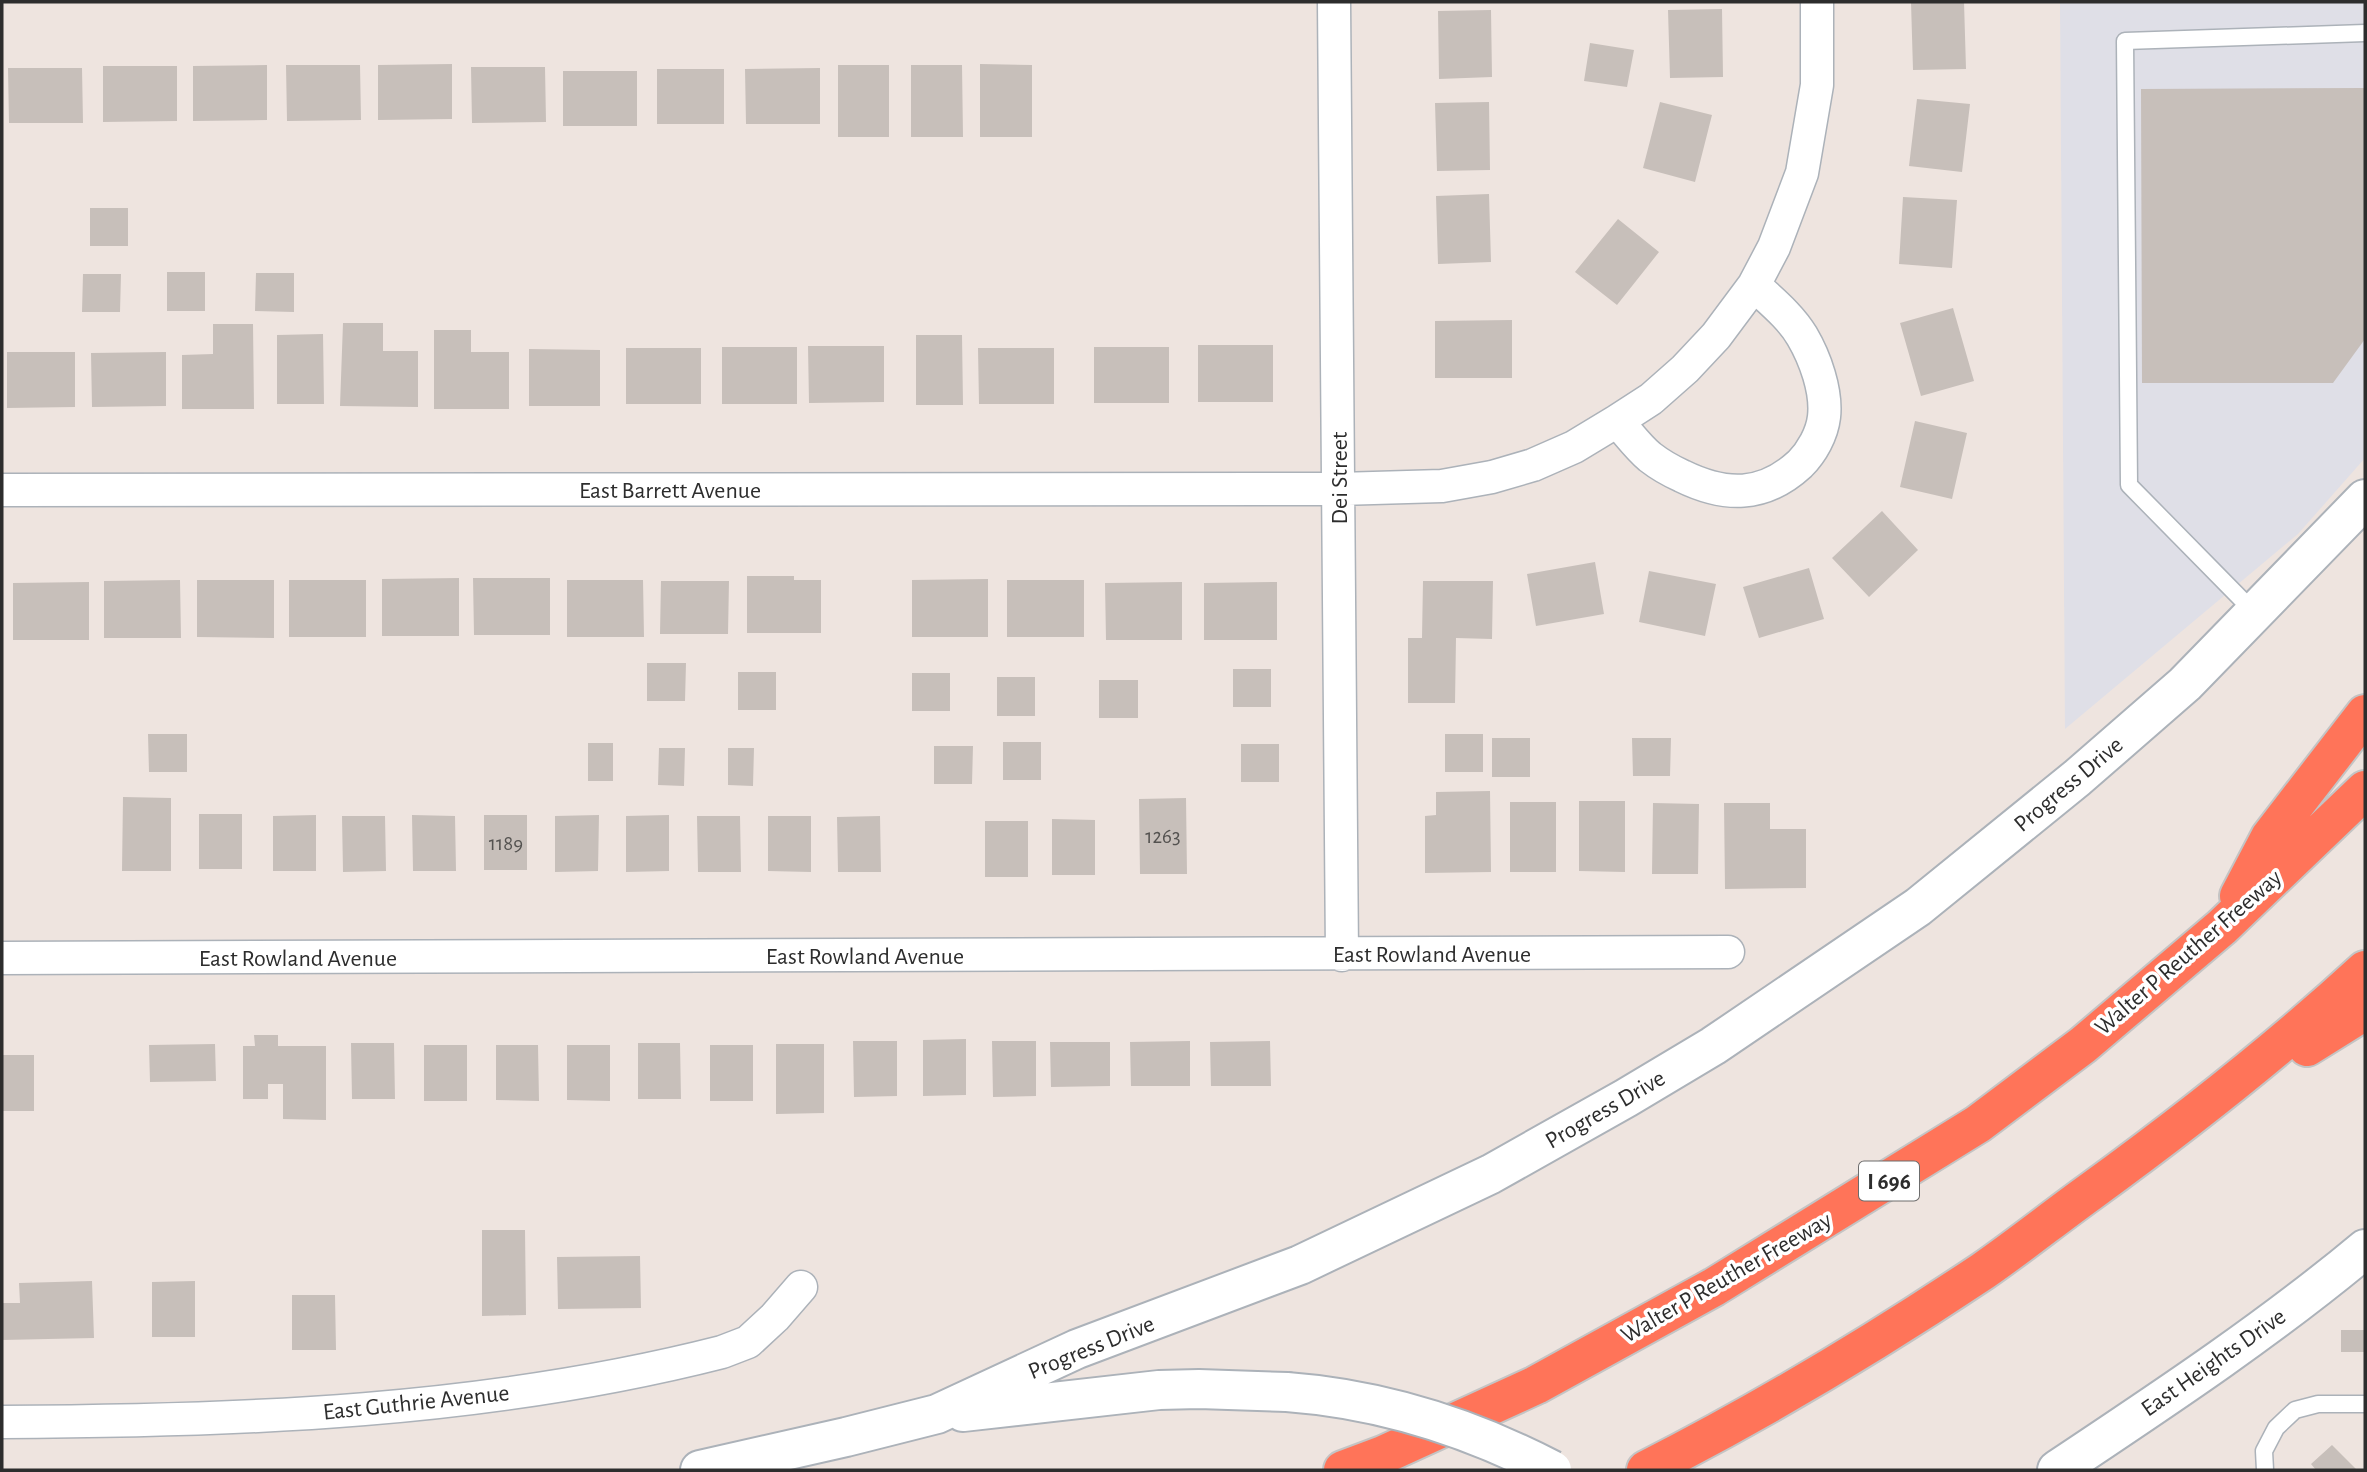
<svg xmlns="http://www.w3.org/2000/svg" width="2367" height="1472" font-family="'Alegreya Sans',sans-serif">
	<rect width="100%" height="100%" fill="#eee4df"/>
	<path fill="#dfdfe7" d="M2060,2h305v456l-67,76 -233,195z"/>
	<path fill="#c7bfba" d="M1911,2h53l2,67 -53,1z
		M1722,9l1,68 -53,1 -2,-68z
		M1491,10l1,67 -53,2 -1,-68z
		M1590,43l44,7 -7,37 -43,-6z
		M452,64v55l-74,1v-55z
		M980,64l52,1v72h-52z
		M267,65v55l-74,1v-55z
		M286,65h74l1,55 -74,1z
		M838,65h51v72h-51z
		M911,65h51l1,72h-52z
		M103,66h74v55l-74,1z
		M471,67h74l1,55 -74,1z
		M8,68h74l1,55h-74z
		M820,68v56h-74l-1,-55z
		M657,69h67v55h-67z
		M563,71h74v55h-74z
		M2365,88v251l-32,44h-191l-1,-294z
		M1917,99l53,5 -8,68 -53,-6z
		M1489,102l1,68 -53,1 -2,-68z
		M1660,102l52,13 -17,67 -52,-14z
		M1489,194l2,68 -53,2 -2,-68z
		M1903,197l54,3 -5,68 -53,-4z
		M90,208h38v38h-38z
		M1618,219l41,33 -42,53 -42,-33z
		M167,272h38v39h-38z
		M256,273h38v39l-39,-1z
		M83,274h38l-1,38h-38z
		M1953,308l21,73 -53,15 -21,-73z
		M1512,320v58h-77v-57z
		M343,323h40v28h35v56l-78,-1z
		M213,324h40l1,85h-72v-54l31,-1z
		M434,330h37v22h38v57h-75z
		M323,334l1,70h-47v-69z
		M916,335h46l1,70h-47z
		M1198,345h75v57h-75z
		M808,346h76v56l-75,1z
		M722,347h75v57h-75z
		M1094,347h75v56h-75z
		M626,348h75v56h-75z
		M978,348h76v56h-75z
		M529,349l71,1v56h-71z
		M7,352h68v55l-68,1z
		M166,352v54l-74,1 -1,-54z
		M1915,421l52,12 -15,66 -52,-12z
		M1882,511l36,39 -49,47 -37,-39z
		M1595,562l9,52 -68,12 -9,-52z
		M1809,568l15,51 -65,19 -16,-51z
		M1649,571l67,13 -11,52 -66,-14z
		M747,576h47v4h27v53h-74z
		M459,578v58h-77v-57z
		M473,578h77v57h-76z
		M988,579v58h-76v-57z
		M180,580l1,58h-77v-57z
		M197,580h77v58l-77,-1z
		M289,580h77v57h-77z
		M567,580h76l1,57h-77z
		M1007,580h77v57h-77z
		M661,581h68l-1,53h-68z
		M1423,581h70l-1,58 -36,-1 -1,65h-47v-65h14z
		M89,582v58h-76v-57z
		M1182,582v58h-76l-1,-57z
		M1277,582v58h-73v-57z
		M647,663h39l-1,38h-38z
		M1233,669h38v38h-38z
		M738,672h38v38h-38z
		M912,673h38v38h-38z
		M997,677h38v39h-38z
		M1099,680h39v38h-39z
		M148,734h39v38h-38z
		M1445,734h38v38h-38z
		M1492,738h38v39h-38z
		M1632,738h39l-1,38h-37z
		M1003,742h38v38h-38z
		M588,743h25v38h-25z
		M1241,744h38v38h-38z
		M934,746h39l-1,38h-38z
		M659,748h26l-1,38 -26,-1z
		M728,748h26l-1,38 -25,-1z
		M1490,791l1,81 -66,1v-57l11,-1v-23z
		M123,797l48,1v73h-49z
		M1186,798l1,76h-47l-1,-75z
		M1579,801h46v71l-46,-1z
		M1510,802h46v70h-46z
		M1653,803l46,1 -1,70h-46z
		M1724,803h46v26h36v59l-81,1z
		M199,814h43v55h-43z
		M316,815v56h-43v-55z
		M412,815l43,1 1,55h-43z
		M484,815h43v55h-43z
		M599,815l-1,56 -43,1v-56z
		M669,815v56l-43,1v-56z
		M342,816h43l1,55 -43,1z
		M697,816h43l1,56h-43z
		M768,816h43v56l-43,-1z
		M880,816l1,56h-43l-1,-55z
		M1052,819l43,1v55h-43z
		M985,821h43v56h-43z
		M254,1035h24v11h48v74l-43,-1v-35h-15v15h-25v-53h12z
		M966,1039v56l-43,1v-56z
		M853,1041h44v55l-43,1z
		M992,1041h44v55l-43,1z
		M1190,1041v45h-59l-1,-44z
		M1270,1041l1,45h-60l-1,-44z
		M1050,1042h60v44l-59,1z
		M351,1043h43l1,56h-43z
		M638,1043h42l1,56h-43z
		M215,1044l1,37 -66,1 -1,-37z
		M776,1044h48v69l-48,1z
		M424,1045h43v56h-43z
		M496,1045h42l1,56 -43,-1z
		M567,1045h43v56l-43,-1z
		M710,1045h43v56h-43z
		M2,1055h32v56h-32z
		M482,1230h43l1,85 -44,1z
		M640,1256l1,52 -83,1 -1,-52z
		M92,1281l2,57 -92,2v-37h18l-1,-20z
		M195,1281v56h-43v-55z
		M292,1295h43l1,55h-44z
		M2341,1330h24v22h-24z
		M2332,1445l25,25h-41l-5,-6z"/>
	<g fill="none" stroke-linecap="round" stroke-linejoin="round">
		<defs>
			<path id="service" d="M2254,612l-125,-127 -4,-444 240,-8
				M2265,1470l-1,-19 12,-23 19,-18 23,-6h47"/>
			<path id="minor" d="M1334,2l8,953
				M1617,421c11,12 21,26 33,36 9,7 21,14 32,19 43,21 81,22 118,-12 12,-12 22,-30 24,-47 3,-26 -9,-59 -22,-81 -12,-20 -31,-35 -48,-51
				M2,490l1337,-1 103,-3 50,-9 41,-12 41,-18 43,-26 34,-22 34,-30 31,-33 38,-51 20,-38 28,-74 15,-88v-83
				M2,958l1726,-6
				M2,1422c241,-1 485,-10 720,-70l26,-10 27,-25 26,-30"/>
			<path id="secondary" d="M963,1412l196,-22 40,-1 88,3
				M700,1470l146,-33 91,-23 140,-65 223,-84 191,-91 135,-76 87,-52 205,-139 159,-129 108,-94 180,-185
				M2057,1470c105,-70 211,-140 308,-221"/>
			<path id="motorway" d="M2239,896l31,-59 95,-123
				M2307,1047l58,-36
				M1343,1470l40,-15 153,-70 178,-98 264,-163 105,-79 139,-118 143,-137
				M1646,1470c116,-59 229,-127 337,-199 36,-25 71,-53 107,-79 95,-69 188,-142 275,-222"/>
		</defs>
		<use href="#service" stroke="#acb2b9" stroke-width="19"/>
		<use href="#minor" stroke="#acb2b9" stroke-width="35"/>
		<use href="#secondary" stroke="#acb2b9" stroke-width="42"/>
		<use href="#motorway" stroke="#c4c4c4" stroke-width="42"/>
		<use href="#service" stroke="#fff" stroke-width="16"/>
		<use href="#minor" stroke="#fff" stroke-width="32"/>
		<use href="#secondary" stroke="#fff" stroke-width="38"/>
		<use href="#motorway" stroke="#ff7459" stroke-width="38"/>
		<defs>
			<path id="secondary-bridge" d="M1287,1392c94,7 182,35 265,78"/>
		</defs>
		<use href="#secondary-bridge" stroke="#acb2b9" stroke-width="42" stroke-linecap="butt"/>
		<use href="#secondary-bridge" stroke="#fff" stroke-width="38"/>
	</g>
	<g text-anchor="middle" stroke-width="7" stroke-linejoin="round" paint-order="stroke">
		<g font-size="21" fill="#545250">
			<text x="1163" y="843">1263</text>
			<text x="506" y="850">1189</text>
		</g>
		<rect fill="#fff" stroke="#6c6c6c" stroke-width="2" x="1859" y="1161.5" width="60" height="39" rx="5"/>
		<g font-size="23" font-weight="bold" fill="#2d2d2d">
			<text x="1889" y="1189">I 696</text>
		</g>
		<g font-size="24" fill="#2d2d2d" stroke="#fff">
			<text transform="translate(1339 478) rotate(-90)" y="8">Dei Street</text>
			<text x="670" y="498">East Barrett Avenue</text>
			<text transform="translate(2068 784) rotate(-40)" y="8">Progress Drive</text>
			<text transform="translate(2188 952) rotate(-41)" y="8">Walter P Reuther Freeway</text>
			<text x="1432" y="962">East Rowland Avenue</text>
			<text x="865" y="964">East Rowland Avenue</text>
			<text x="298" y="966">East Rowland Avenue</text>
			<text transform="translate(1605 1109) rotate(-30)" y="8">Progress Drive</text>
			<text transform="translate(1726 1277) rotate(-30)" y="8">Walter P Reuther Freeway</text>
			<text transform="translate(1091 1347) rotate(-22)" y="8">Progress Drive</text>
			<text transform="translate(2213 1362) rotate(-35)" y="8">East Heights Drive</text>
			<text transform="translate(416 1402) rotate(-6)" y="8">East Guthrie Avenue</text>
		</g>
	</g>
	<rect width="2367" height="1472" fill="none" stroke="#2d2d2d" stroke-width="7"/>
</svg>
